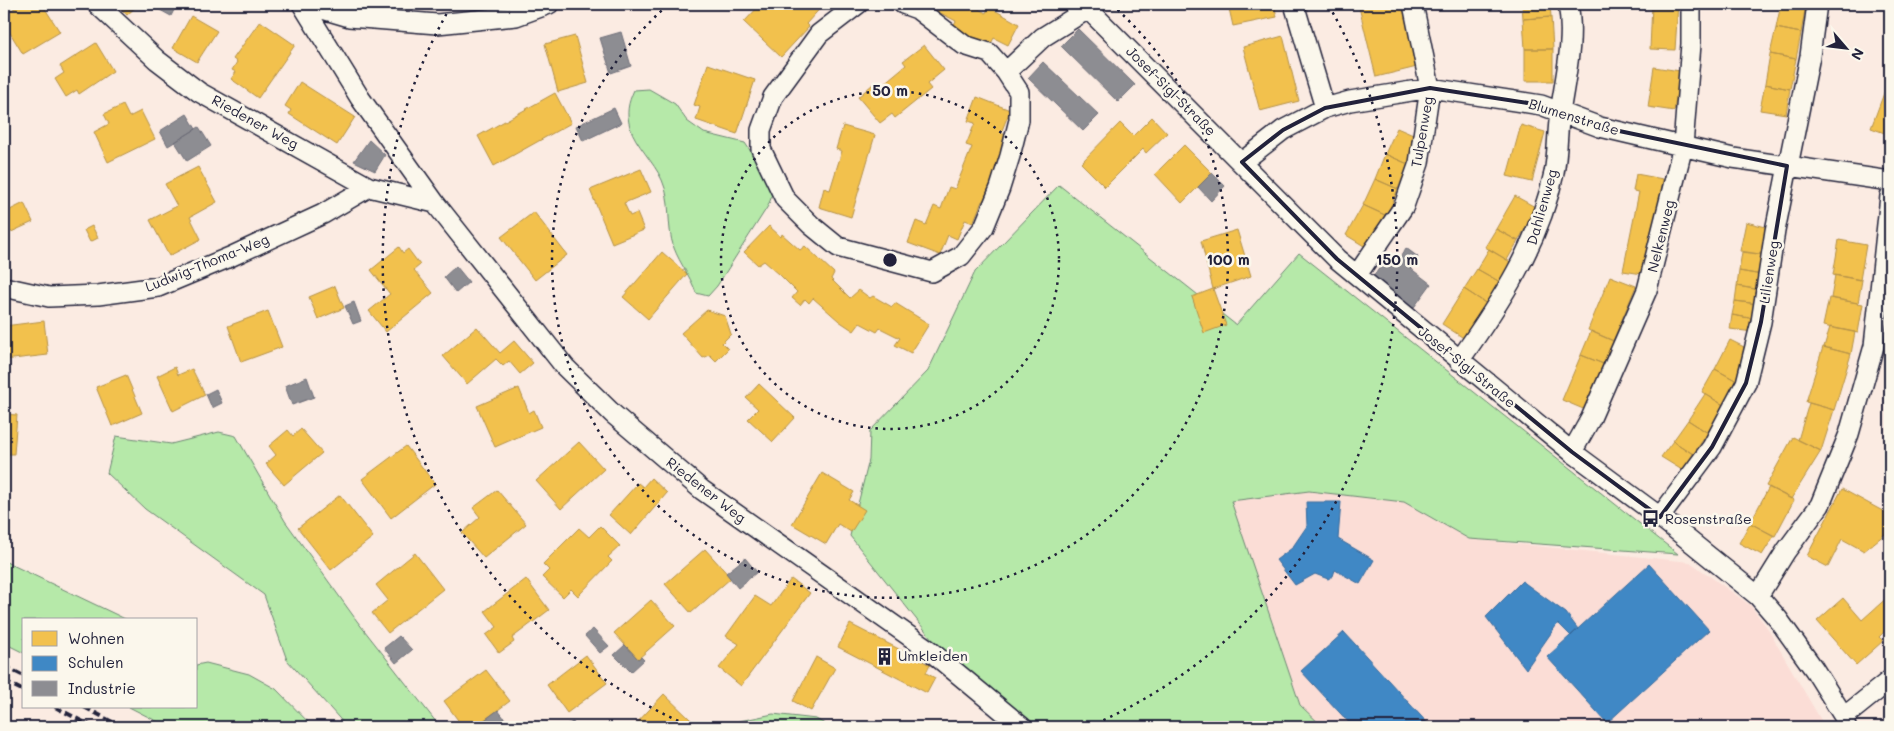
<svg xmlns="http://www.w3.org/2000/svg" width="1894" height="731" font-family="Mali,sans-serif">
	<rect width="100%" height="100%" fill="#fbebe2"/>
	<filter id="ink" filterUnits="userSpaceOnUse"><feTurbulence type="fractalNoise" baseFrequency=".02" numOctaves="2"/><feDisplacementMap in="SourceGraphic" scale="10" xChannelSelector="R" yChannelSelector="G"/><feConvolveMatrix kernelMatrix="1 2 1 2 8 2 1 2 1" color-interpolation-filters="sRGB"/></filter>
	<g filter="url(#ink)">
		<path fill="#fbddd6" d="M1309,491l95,11 65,37 221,23 60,43 16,21 59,101h-502l-23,-22 -70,-204z"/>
		<path fill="#b6e9a9" stroke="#6c8672" d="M649,89l26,15 12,17 17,12 41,10 15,22 13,28 -5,13 -51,80 -9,10 -12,-3c-5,-16 -16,-29 -22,-45 -8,-22 -2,-46 -12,-68 -8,-18 -27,-36 -32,-53 -4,-14 -2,-24 4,-37z
			M1059,185l177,140 63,-72 379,301 -209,-15 -65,-37 -95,-11 -78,10 69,204 23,22h-321l-152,-191 19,-76 1,-29 58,-60 47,-99z
			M219,432l17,4 49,85 72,100 83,106h-93l-60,-67 -23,-65 -119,-86 -38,-36 9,-37 55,8z
			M4,561l113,54 10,5h-103v33l-20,-10z
			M206,663l43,11 27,15 37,38h-145l-39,-20h67v-42z
			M773,714l43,5 14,8h-101l6,-5z"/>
		<path fill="#f2c14e" stroke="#b49148" d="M21,4h21l18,28 -37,22 -19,-31v-8z
			M117,4h22l-12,11z
			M761,4h63l-18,20 3,3 -28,30 -37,-35z
			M923,4h46l17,9 3,-6 30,17 -11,21 -14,-7 -5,9 -37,-19 4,-7z
			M1228,4h46l3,13 -44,9z
			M1371,4h31l15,63 -41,10 -17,-70z
			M1522,4h28l1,13 -28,2z
			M1652,4h26l-3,46 -25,-1z
			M1781,4h25l-5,29 -25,-5z
			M191,16l26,15 -20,31 -24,-14z
			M1551,17l2,32h-28l-2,-30z
			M260,21l35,24 -37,53 -27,-19 5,-7 -4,-2 5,-8 -4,-3z
			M1776,28l25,5 -5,26 -26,-5z
			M575,36l13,47 -30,9 -13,-48z
			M1283,36l16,65 -39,10 -17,-64z
			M96,43l17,28 -34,23 -2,-4 -11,7 -11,-18 9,-6 -4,-7z
			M924,45l20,25 -17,14 4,5 -36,29 -3,-4 -12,9 -22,-26 15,-13 4,5 29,-24 -3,-4z
			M1525,49h28v32h-28z
			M1770,54l26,5 -6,30 -25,-5z
			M708,64l47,16 -18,54 -41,-14 4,-13 -6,-2z
			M1654,67l26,4 -6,40 -26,-4z
			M1890,77v58l-19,-7z
			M300,82l55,35 -18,28 -48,-31 2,-4 -6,-4z
			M1765,84l25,5 -4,25 -26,-4z
			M555,93l16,30 -77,43 -16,-30z
			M977,97l33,13 -9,23 7,3 -20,67 -6,-2 -9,22 -8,-3 -8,19 -9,-4 -8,20 -32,-12 8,-22 10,4 8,-19 7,3 8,-22 6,2 17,-42 -6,-2 9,-22 -7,-2z
			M123,105l6,12 12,-6 14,28 -47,23 -14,-30 15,-8 -5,-10z
			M1152,117l15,16 -21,20 -3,-4 -38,38 -24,-24 39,-40 13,13z
			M1521,125l24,7 -13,50 -25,-6z
			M843,126l32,9 -24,82 -32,-10 5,-19 6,2 12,-39 -6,-2z
			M1397,128l23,10 -12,26 -23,-10z
			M1184,145l28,28 -30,30 -27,-29z
			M1385,154l23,10 -10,25 -23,-10z
			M198,167l19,35 -27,15 11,22 -32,17 -19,-36 27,-14 -12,-22z
			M641,169l10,23 -27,11 6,13 7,-3 7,17 -32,13 -22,-53z
			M1636,174l27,5 -2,13h4l-16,83 -26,-4 16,-79 -6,-1z
			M1375,179l23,10 -11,27 -24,-11z
			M1515,196l22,12 -19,33 -22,-12z
			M24,203l9,19 -26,12 -3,-6v-15z
			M1363,205l24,11 -18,33 -23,-14z
			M534,212l33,43 -32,25 -34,-43z
			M1746,222l24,6 -4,27 -26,-4z
			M92,226l6,12 -8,4 -6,-12z
			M769,226l12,11 1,-3 18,16 5,-4 29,27 -3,6 19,19 9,-8 11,8 3,-2 19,11 3,-4 34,21 -18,29 -16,-8 5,-7 -20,-10 -3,4 -17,-9 -6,8 -15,-10 -26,-23 -4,5 -4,-4 -5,6 -8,-7 5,-6 -18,-18 -15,-13 -6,4 -14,-13z
			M1496,229l22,12 -11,19 -22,-13z
			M1237,230l14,46 -38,13 -12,-48z
			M1839,240l27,5 -6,35 -27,-5z
			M399,247l4,6 5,-4 12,16 -6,5 19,23 -47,39 -17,-21 21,-17 -19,-24z
			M1489,249l23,14 -12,19 -23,-13z
			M662,252l25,22 -39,45 -25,-22z
			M1742,252l24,3 -4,20 -23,-4z
			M1477,269l23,13 -13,22 -23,-15z
			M1739,271l23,4 -1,15 -24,-4z
			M1835,275l27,5 -4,23 -27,-5z
			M1610,276l26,10 -23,55 -25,-11z
			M335,286l9,22 -26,11 -9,-22z
			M1737,286l24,4 -3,14 -23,-3z
			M1213,289l13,36 -22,8 -12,-36z
			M1464,289l23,15 -22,35 -23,-15z
			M1829,298l34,6 -5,29 -35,-7z
			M1735,301l23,3 -3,15 -23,-4z
			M707,310l18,6 6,18 -9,9 6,6 -12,12 -6,-6 -7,3 -22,-25z
			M268,311l14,36 -41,15 -13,-36z
			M1732,315l23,4 -2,13 -23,-3z
			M44,321l4,34 -44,5v-34z
			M477,327l23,26 14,-12 19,22 -13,11 -11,-13 -6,5 -7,-7 -29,25 -24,-28z
			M1830,327l25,5 -4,22 -27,-7z
			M1591,331l25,11 -10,23 -25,-10z
			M1730,340l22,11 -15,30 -22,-12z
			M1823,347l28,7 -17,56 -28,-8z
			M1581,355l25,10 -18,46 -26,-11z
			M175,367l3,8 14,-6 13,26 -32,16 -16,-35z
			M1715,369l22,12 -12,25 -23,-14z
			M126,375l16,38 -30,13 -16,-39z
			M759,384l36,34 -22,24 -25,-23 10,-10 -12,-11z
			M519,388l10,25 5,-3 7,17 -46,20 -18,-41z
			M1705,394l20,12 -17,27 -20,-13z
			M1809,403l25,7 -13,41 -23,-11z
			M4,414l13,1 -3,39h-10z
			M1688,420l20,13 -15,21 -20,-13z
			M301,429l21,24 -38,32 -18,-21 10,-9 -7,-9 19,-16 5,6z
			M1793,437l28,14 -30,48 -25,-13z
			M1673,441l20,13 -11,16 -21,-13z
			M579,442l25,27 -43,40 -25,-28z
			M406,446l29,38 -44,34 -29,-39z
			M822,473l32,19 -5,8 16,10 -14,22 -13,-8 -12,20 -34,-20z
			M651,478l16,15 -36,42 -22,-20 29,-32 5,4z
			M1769,487l25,13 -19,36 -25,-13z
			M1842,489l48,26v15l-26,21 -22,-12 -14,28 -21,-11z
			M497,490l29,34 -42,34 -22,-25 18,-16 -7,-9z
			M340,495l33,42 -42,33 -33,-42z
			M1750,523l24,13 -12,19 -23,-12z
			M600,526l20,20 -12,11 4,4 -34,35 -7,-7 -8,8 -21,-20 7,-7 -6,-6 36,-36 10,9z
			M705,549l26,29 -40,35 -26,-29z
			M415,553l28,36 -55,44 -16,-20 16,-13 -12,-15z
			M526,579l23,31 -37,28 2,4 -15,11 -13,-18 11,-8 -12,-16z
			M791,579l19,14 -69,93 -22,-18 20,-24 -13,-8 29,-40 16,10z
			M1890,595v31l-11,11 4,4 -27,24 -39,-44 26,-23 19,22z
			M651,600l24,26 -37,33 -24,-26z
			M850,624l80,41 -4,8 9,5 -8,15 -89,-46z
			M586,655l21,28 -40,30 -20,-28z
			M816,657l19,11 -24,43 -18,-10z
			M486,670l24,31 -35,26h-12l-19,-26z
			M664,694l27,26 -7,7h-51z"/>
		<path fill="#3f88c5" stroke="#36699c" d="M1306,502h35l-3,37 36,21 -14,24 -25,-14 -2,6 -5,3 -13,-5 -20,11 -19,-25 16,-12 15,-22z
			M1649,564l60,66 -102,93 -60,-66z
			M1522,581l44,32 12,16 -7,7 -13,-13 -32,46 -40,-52z
			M1344,632l87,95h-78l-52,-56z"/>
		<path fill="#8d8d92" stroke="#6d6d78" d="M149,4h28l-6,12z
			M1078,29l57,56 -17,17 -57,-56z
			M621,32l10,34 -20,7 -11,-35z
			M1043,62l56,53 -16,16 -55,-53z
			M614,108l7,15 -38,18 -7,-15z
			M187,114l9,15 -28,17 -8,-15z
			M199,127l12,19 -24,15 -12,-19z
			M369,140l16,15 -10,16 -21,-10z
			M1212,173l13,13 -14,15 -13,-14z
			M1406,248l12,9 -8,11 21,16 -19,26 -41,-30 19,-27 9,6z
			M456,266l13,16 -13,11 -12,-16z
			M354,302l7,19 -8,3 -8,-18z
			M307,377l7,20 -22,8 -7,-19z
			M216,389l6,14 -10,5 -6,-14z
			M745,558l12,14 -19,16 -12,-15z
			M593,629l16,17 -9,7 -15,-17z
			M399,636l13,14 -16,13 -12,-15z
			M625,645l13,14 3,-2 3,3 -13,12 -17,-17z
			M498,710l13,17h-31l-2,-2z
			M573,722l2,5h-14z"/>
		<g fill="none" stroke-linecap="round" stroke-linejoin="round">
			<defs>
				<path id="street" d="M97,4l60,56 42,32 170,95 66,16
					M302,4l58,94 75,105 130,164 48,47 89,76 227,160 93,77
					M305,4l44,13 88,7 79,-8 33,-12
					M858,4l-39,30 -46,63 -12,33v19l24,50 26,26 27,22 94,25 29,-16 23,-29 16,-39 10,-32 9,-36v-28l-13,-20 -17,-19 -25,-8 -47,-36 -14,-5
					M1083,4l254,255 235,193 88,65 98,79 20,23 36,50 30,48 2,10
					M1294,4l31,104
					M1006,72l37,-35 53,-33
					M1242,162l41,-32 42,-22 25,-7 80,-13 111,17 59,22 133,31 157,23
					M1357,275l47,-69 15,-43 11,-75 -17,-84
					M4,287l45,10 49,-2 60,-8 72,-30 93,-43 46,-27
					M1459,361c41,-58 80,-117 95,-188 4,-20 3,-41 6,-60 5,-35 15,-74 8,-109
					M1572,452l19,-34 56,-128 36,-144 8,-102v-40
					M1660,517l52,-70 34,-64 15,-61 14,-91 35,-175 7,-52
					M1758,596l28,-45 34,-46 29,-71 25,-88 16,-150
					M1844,717l46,-37"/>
			</defs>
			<use href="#street" stroke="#22223b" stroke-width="22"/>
			<use href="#street" stroke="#fbf7ec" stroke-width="19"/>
			<path stroke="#22223b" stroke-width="4" stroke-dasharray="8 4" stroke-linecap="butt" d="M4,666l20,10
				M4,681l20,10
				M55,707l38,20
				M84,707l38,20"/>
		</g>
	</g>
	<path fill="none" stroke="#22223b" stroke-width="4" stroke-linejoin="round" d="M1430,88l111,17 59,22 187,39 -26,156 -15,61 -34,64 -52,70 -88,-65 -235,-193 -95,-97 41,-32 42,-22z"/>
	<g fill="none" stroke="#22223b" stroke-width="2.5" stroke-dasharray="2.5 5">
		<circle cx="890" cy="260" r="169"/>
		<path d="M1112 5A338 338 0 1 1 668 5"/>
		<path d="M692 727A507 507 0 0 1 451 6M1329 6A507 507 0 0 1 1088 727"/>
	</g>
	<defs>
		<symbol id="bus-bare" viewBox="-9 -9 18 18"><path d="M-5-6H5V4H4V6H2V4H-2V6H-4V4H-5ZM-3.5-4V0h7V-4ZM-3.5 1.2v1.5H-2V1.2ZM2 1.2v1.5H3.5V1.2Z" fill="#22223b" stroke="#fbf7ec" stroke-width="2.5" paint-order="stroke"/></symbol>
		<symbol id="building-bare" viewBox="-9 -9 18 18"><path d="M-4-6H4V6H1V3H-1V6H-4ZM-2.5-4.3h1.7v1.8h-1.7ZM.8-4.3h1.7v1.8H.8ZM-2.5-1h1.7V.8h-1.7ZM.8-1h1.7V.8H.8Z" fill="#22223b" stroke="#fbf7ec" stroke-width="2.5" paint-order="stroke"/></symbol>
	</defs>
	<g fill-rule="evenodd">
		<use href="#bus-bare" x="1638" y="506" width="25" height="25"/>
		<use href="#building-bare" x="872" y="644" width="25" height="25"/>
	</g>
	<g text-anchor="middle" stroke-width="5" stroke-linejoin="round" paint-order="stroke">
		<g font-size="14" fill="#22223b" stroke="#fbf7ec">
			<text transform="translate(1171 91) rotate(45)" y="5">Josef-Sigl-Straße</text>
			<text transform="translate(1574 117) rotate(17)" y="5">Blumenstraße</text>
			<text transform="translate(255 122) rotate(29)" y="5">Riedener Weg</text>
			<text transform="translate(1422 132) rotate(-80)" y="5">Tulpenweg</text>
			<text transform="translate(1542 207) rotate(-74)" y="5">Dahlienweg</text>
			<text transform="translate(1661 236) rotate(-76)" y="5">Nelkenweg</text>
			<text transform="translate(207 263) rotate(-22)" y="5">Ludwig-Thoma-Weg</text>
			<text transform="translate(1769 272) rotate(-81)" y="5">Lilienweg</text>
			<text transform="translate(1467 367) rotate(39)" y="5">Josef-Sigl-Straße</text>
			<text transform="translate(706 490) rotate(38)" y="5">Riedener Weg</text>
		</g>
		<g font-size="14" fill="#22223b" stroke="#fbf7ec" text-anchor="start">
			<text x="1665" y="524">Rosenstraße</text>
			<text x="898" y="661">Umkleiden</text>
		</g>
	</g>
	<circle cx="890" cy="260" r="8" fill="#22223b" stroke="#fbf7ec" stroke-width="2.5"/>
	<g font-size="15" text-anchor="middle" font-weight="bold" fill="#22223b" stroke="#fbf7ec" stroke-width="5" stroke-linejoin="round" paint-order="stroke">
		<text x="890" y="96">50 m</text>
		<text x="1228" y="265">100 m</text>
		<text x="1397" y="265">150 m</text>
	</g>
	<rect width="1894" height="731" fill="none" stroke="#fbf7ec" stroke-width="20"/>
	<rect x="10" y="10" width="1874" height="711" fill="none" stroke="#22223b" stroke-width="2" filter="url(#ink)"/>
	<rect x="22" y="618" width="175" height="90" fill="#fbf7ec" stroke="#a4a2a5"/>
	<rect x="32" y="631" width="25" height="15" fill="#f2c14e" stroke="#a4a2a5"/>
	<text x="68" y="644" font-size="15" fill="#22223b">Wohnen</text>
	<rect x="32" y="656" width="25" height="15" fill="#3f88c5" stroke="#a4a2a5"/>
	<text x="68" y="668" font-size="15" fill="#22223b">Schulen</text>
	<rect x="32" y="681" width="25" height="15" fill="#8d8d92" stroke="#a4a2a5"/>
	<text x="68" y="694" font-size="15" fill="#22223b">Industrie</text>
	<g transform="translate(1846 48) rotate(118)" stroke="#fbf7ec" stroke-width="4" paint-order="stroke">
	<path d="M0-4L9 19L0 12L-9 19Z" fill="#22223b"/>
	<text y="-8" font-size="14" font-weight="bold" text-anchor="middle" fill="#22223b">N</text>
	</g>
</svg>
